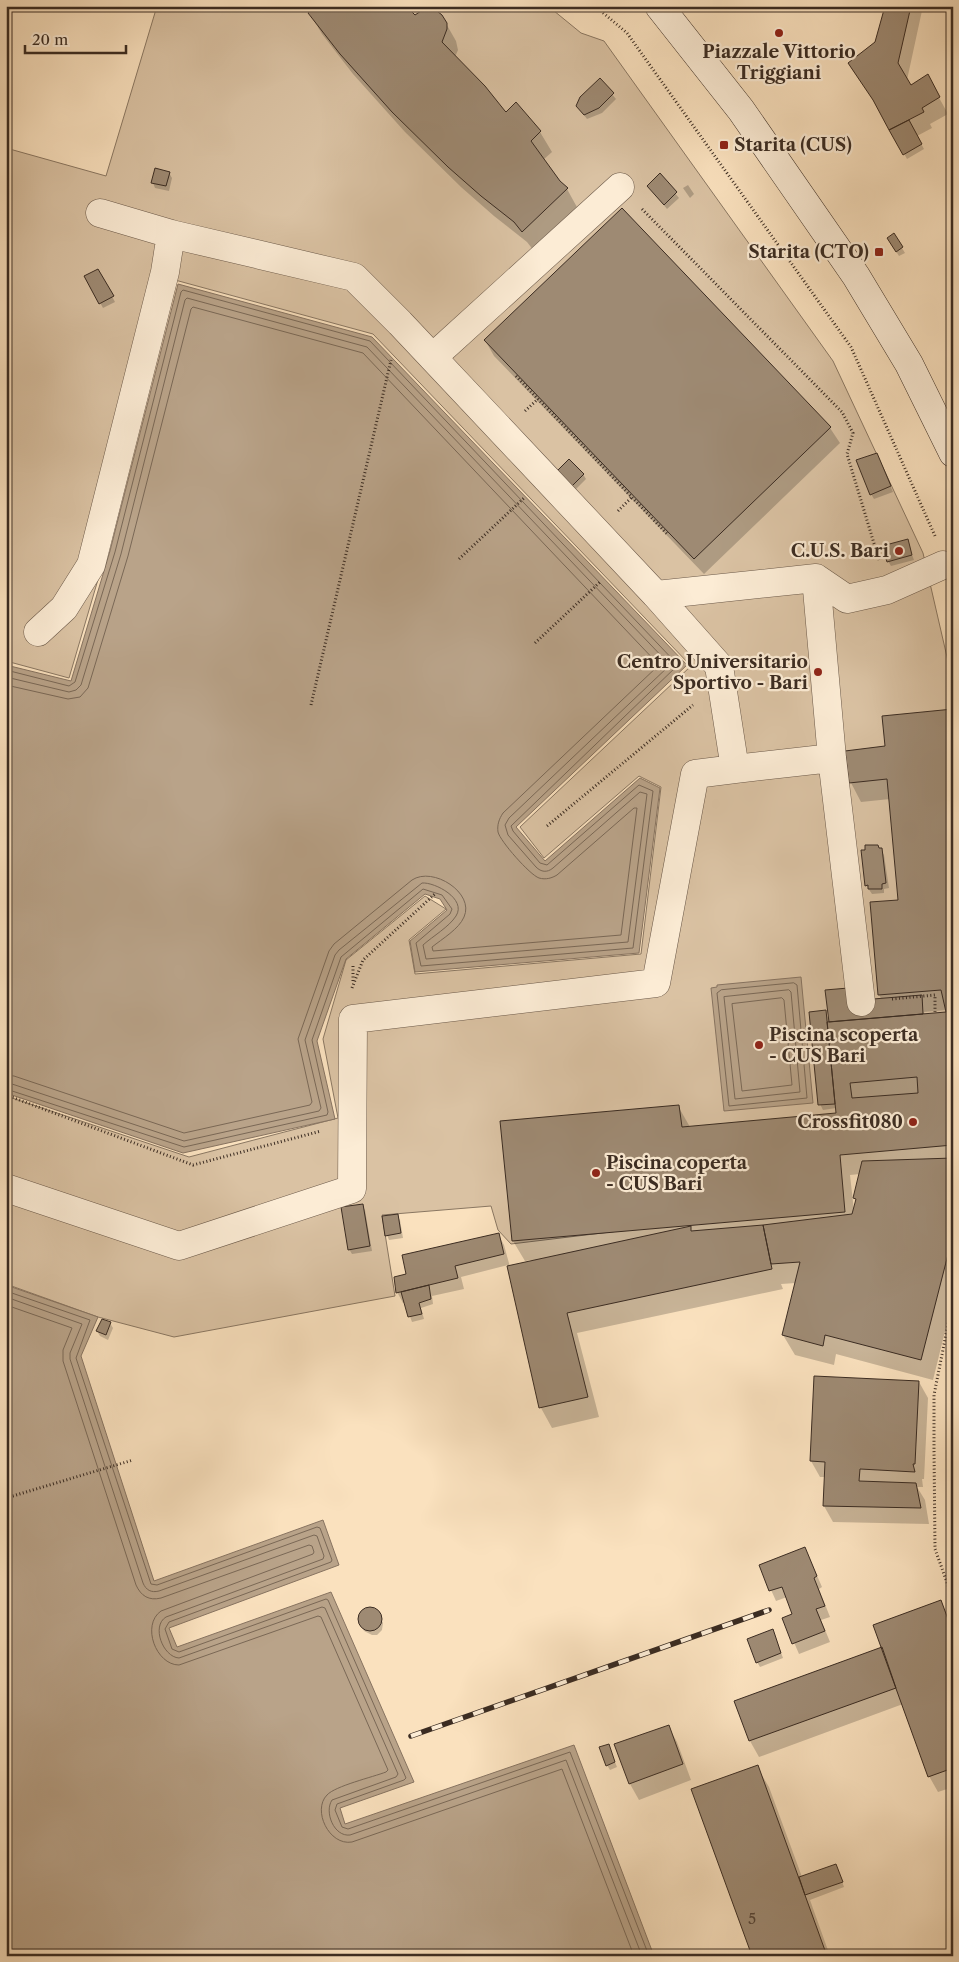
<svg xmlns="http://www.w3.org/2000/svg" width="959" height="1962" font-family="'Libre Caslon Text',serif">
	<rect width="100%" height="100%" fill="#fae1be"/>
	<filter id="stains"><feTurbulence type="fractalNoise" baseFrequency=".004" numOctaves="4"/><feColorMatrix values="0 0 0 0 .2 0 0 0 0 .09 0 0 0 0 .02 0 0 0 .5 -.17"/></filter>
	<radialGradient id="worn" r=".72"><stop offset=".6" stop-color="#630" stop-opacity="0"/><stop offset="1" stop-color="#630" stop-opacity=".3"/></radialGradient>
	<path fill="#dac2a3" stroke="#8a7762" d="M157,6h391l33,27 23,8 229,320 90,192 30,130v460l-115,11 -145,68 -182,22 -13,-14 -7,-24 -109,9 13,81 -221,41 -76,-20 -92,-33v-188l183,61 149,-39 -15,-79 23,-79 79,-64 21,13 -37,31 6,34 226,-20 20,-167 -22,-11 -95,82 -24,-31 171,-161 -318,-332 -198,-54 -68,269 -38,129 -63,-17v-513l100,28z"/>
	<path fill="#b9a389" stroke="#877360" d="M178,284l194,53 315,328 -171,162 29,34 95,-83 20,10 -21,165 -224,19 -5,-31 37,-31 -7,-11 -15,-5 -79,65 -29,82 18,78 -152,34 -177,-60v-428l65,16 39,-130z
		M801,977l12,126 -89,8 -13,-123 6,-1v-2z
		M6,1285l92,32 -17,39 73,225 169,-61 16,45 -170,63 8,19 154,-55 83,190 -74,26 5,16 229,-79 80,211h-648z"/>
	<path fill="#0003" fill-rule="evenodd" d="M886,6h37l-16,74 3,6 17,-10 21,38 -18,10 2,4 -15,8 7,13 -17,10 -26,-47 -32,-49 27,-20z
		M310,14l105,2 29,4 12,21 2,9 -3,7 51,57 10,-10 24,28 12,20 -9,8 16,22 8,7 11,20 -44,42 -7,-9 -33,-26 -33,-29 -56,-55 -52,-58 -31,-40z
		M600,80l16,19 -14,14 -15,6 -10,-13z
		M169,173l3,5 -3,13 -14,-3 -2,-5z
		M660,175l19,23 -12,11 -19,-23z
		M688,185l6,9 -4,4 -7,-10z
		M622,210l208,218 10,15 -136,131 -210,-218 -9,-16z
		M894,235l11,18 -6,3 -11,-17z
		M98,270l17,32 -12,6 -17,-31z
		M877,454l16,38 -19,7 -3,-5z
		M583,474l3,5 -12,12 -14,-14z
		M907,541l7,19 -23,6 -3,-5z
		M953,711v588l-20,81 -97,-26 -2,11 -39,-10 -12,-20 13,-52 -15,1 2,5 -206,44 22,84 -47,11 -11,-20 -33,-143 -47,12 3,12 -32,7 1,8 -12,4 3,11 -12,3 -7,-19h-2l-6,-11 10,-17 91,-41 6,11 6,22 22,-5v-2l-7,1 -12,-20 165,-135 12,21 147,-13 -1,-6 -13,2 -3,-6 5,-92 4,7 34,-18 19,-1 -3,-5 21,-94 -10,-102 -29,3 -12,-23h-4l-19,-25 60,-7zM947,1010v3l-22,2 -1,-3zM860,1174l-5,24 2,3 -3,10 -4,-36z
		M879,850h2l3,5 5,33 -5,1v4l-12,1 -6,-9z
		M362,1205l3,5 7,41 -20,3 -3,-5z
		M397,1215l3,5 3,18 -14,2 -2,-5z
		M110,1323l3,5 -5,12 -8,-4 -3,-5z
		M815,1378l104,4 9,16 -4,81h-2l1,8h-6l8,13 4,24 -96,-2 -9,-16 1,-29h-5l-9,-16z
		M805,1548l17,39 -3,2 11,28 -9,3 9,22 -31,12 -15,-35 9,-4 -6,-18 -11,4 -16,-36z
		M940,1602l13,24v161l-15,5 -9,-16 -26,-72 -144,53 -9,-16 -15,-39 148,-54z
		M368,1608l9,3 6,12 -1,7 -5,5h-5l-8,-4 -5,-11 1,-7z
		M775,1636l8,22 -23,9 -3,-5z
		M668,1726l9,16 14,38 -52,20 -9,-16 -15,-39z
		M608,1745l9,22 -7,3 -3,-5z
		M757,1767l12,20 33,90 36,-7 6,17 -34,13 20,56h-77z"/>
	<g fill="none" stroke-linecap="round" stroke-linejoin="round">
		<path stroke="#7a6856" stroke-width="1" d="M6,670l63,16 6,-4 40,-130 66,-260 2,-2 187,51 308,324 -167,161 2,5 27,32 7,2 92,-80 14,6 -20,157 -212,18 -5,-23 34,-29 2,-5 -10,-14 -19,-6 -82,68 -29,83 16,72 -1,3 -143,32 -178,-58
			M6,677l63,15 7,-2 5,-5 40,-131 64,-254 2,-2 180,49 303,318 -161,153 -4,7 3,10 28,32c5,5 11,6 17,1l87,-76 7,2 -19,148 -202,17 -3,-14c10,-9 26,-18 33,-29 11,-17 -21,-34 -34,-33l-83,67 -4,5 -30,85 16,68 -2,3 -135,30 -178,-59
			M6,685l62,14 12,-2 8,-9 40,-132 63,-247 2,-2 170,46 296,312 -156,148c-4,6 -6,12 -5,19 2,9 32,43 41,46 7,2 13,0 18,-3l77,-67h3l-16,127 -188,16 -1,-4c10,-8 27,-18 32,-30 11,-24 -31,-51 -52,-37l-78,64 -5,7 -31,88 14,63 -2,3 -126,28 -170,-57 -8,-1
			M794,983l3,2 10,113 -78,8 -12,-113 4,-3z
			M789,990l2,2 9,100 -65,7 -11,-102z
			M782,998l2,2 8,85 -50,6 -10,-87z
			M6,1291l84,29 -14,38 75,226 6,1 160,-58 3,1 12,32 -1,2 -162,60 -4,7 7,20 7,3 147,-53 2,1 78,178 -2,2 -67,24 -2,6 7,17 6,2 222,-77 79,204
			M6,1297l76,27 -12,29v6l73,224c3,7 8,10 16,8l155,-56 3,1 7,20 -1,3 -157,58c-15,9 -3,40 13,41l143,-51 3,1 73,166 -2,3 -64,23c-8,12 2,37 18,35l216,-75 76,196
			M6,1305l66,23 -9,22v11l73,224c5,11 13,16 25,13l148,-53 3,1 2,6 -1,2 -152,57c-20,14 -5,54 18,54l139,-49 3,1 67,153 -2,2c-13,5 -51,14 -59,23 -15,15 2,51 25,47l210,-73 72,187"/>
	</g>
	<path fill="#9e8a73" stroke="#3b2c22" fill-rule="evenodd" d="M314,6h92l9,9 9,-6 13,2 5,4 5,8v6l-5,13 43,44 20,25 1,1 10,-10 25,29 -10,10 29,40 8,7 -46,44 -8,-10 -33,-26 -33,-29 -56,-55 -52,-58 -32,-41z
		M885,6h26l-13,57 13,22 17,-11 12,23 -18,11 2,4 -35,18 -16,-30 -25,-37 27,-21z
		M600,78l14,15 -15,15 -15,7 -8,-9 4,-9z
		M909,120l13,24 -19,11 -14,-25z
		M155,168l15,4 -4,14 -15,-3z
		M660,173l17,19 -13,13 -17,-19z
		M622,208l209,219 -137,132 -210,-219z
		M894,233l9,14 -7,5 -9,-14z
		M98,269l16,27 -15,8 -15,-28z
		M877,453l14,33 -21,9 -14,-35z
		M569,459l15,15 -13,13 -15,-15z
		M908,539l4,16 -25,7 -5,-16z
		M953,709v279h-2l2,11v146l-113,10 5,57 -333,29 -12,-120 179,-16 3,22 154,-14 -9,-91 119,-10 -5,-22 -63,5 -8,-93 28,-2 -11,-121 -38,4 -4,-32 40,-5 -3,-30zM917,1077l1,16 -66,5 -2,-15z
		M865,845h13l1,3h3l4,35 -4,1v5h-14v-4l-3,1 -4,-36h4z
		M860,987l1,13 61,-5 1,19 -94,8 -4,-32z
		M826,1010l9,94 -17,1 -9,-93z
		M953,1158v77l-32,125 -96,-25 -2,11 -41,-11 18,-73 -29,2 -8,-39 89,-11 4,-15 -3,-1 9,-37z
		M363,1204l7,42 -22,4 -7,-43z
		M398,1214l3,19 -16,3 -3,-20z
		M763,1225l9,44 -205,44 21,84 -49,11 -32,-142 184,-40v5z
		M499,1233l5,21 -49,12 3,12 -62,15 -2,-16 12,-3 -4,-19z
		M429,1285l2,14 -12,4 3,11 -14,3 -7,-25z
		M102,1319l9,3 -5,13 -10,-4z
		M814,1376l105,5 -4,83h-2l2,8 -55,-3 -1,12 57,2 5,25 -98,-2 2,-44 -15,-1z
		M805,1547l12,29 -3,2 11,28 -9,3 9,22 -33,13 -10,-26 10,-4 -10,-27 -13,4 -10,-26z
		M941,1600l12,33v135l-25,9 -55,-152z
		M358 1619a12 12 0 1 1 24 0a12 12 0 1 1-24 0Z
		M773,1629l8,24 -25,10 -9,-24z
		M882,1647l14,41 -147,53 -15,-40z
		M669,1725l14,39 -54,20 -15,-40z
		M609,1744l6,18 -9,4 -7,-19z
		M758,1765l5,14 64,177h-75l-61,-167z
		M836,1864l7,18 -38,13 -6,-18z"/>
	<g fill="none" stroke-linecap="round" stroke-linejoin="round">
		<defs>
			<path id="pedestrian" d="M433,357l187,-170
				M816,578l16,180 29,244
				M656,595l160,-17 31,21 40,-9 56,-25
				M38,632l26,-24 27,-43 74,-293 6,-38
				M735,769l97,-11
				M6,1188l173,58 173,-57 1,-170 303,-36 39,-209 40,-5 -16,-103 -63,-71 -110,-117 -146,-155 -46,-46 -183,-43 -71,-21"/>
			<path id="secondary" d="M659,6l82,104 115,166 53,88 44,89"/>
		</defs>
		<use href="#pedestrian" stroke="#6b5949" stroke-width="29"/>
		<use href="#secondary" stroke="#3b2c22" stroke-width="29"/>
		<path stroke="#3b2c22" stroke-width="3" stroke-dasharray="1 2.5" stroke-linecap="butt" d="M595,6l32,27 224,314 84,189
			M642,209l200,203 11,21 -6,21 32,106
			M516,376l152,159
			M525,411l13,-12
			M618,511l14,-14
			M459,559l65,-61
			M949,596l4,20
			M535,643l65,-61
			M311,705l80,-345
			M547,826l146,-121
			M353,966v17
			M352,988l11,-28 73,-67
			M892,999l43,-4v17
			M6,1095l187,70 128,-34
			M953,1299l-19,96v54l1,100 18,50
			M6,1498l127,-38"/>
		<use href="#pedestrian" stroke="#fcecd5" stroke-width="28"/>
		<use href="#secondary" stroke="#fcecd5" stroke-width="28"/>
		<defs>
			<path id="rail" d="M411,1736l358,-126"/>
		</defs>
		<use href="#rail" stroke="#3b2c22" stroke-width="5.5"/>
		<use href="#rail" stroke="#fcecd5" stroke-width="4" stroke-dasharray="11" stroke-linecap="butt"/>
	</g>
	<g fill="#8f2418" stroke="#fcecd5" stroke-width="2">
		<circle cx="779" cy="33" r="5"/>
		<rect x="719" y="140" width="10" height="10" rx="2.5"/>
		<rect x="874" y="247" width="10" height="10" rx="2.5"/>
		<circle cx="899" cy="551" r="5"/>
		<circle cx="818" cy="672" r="5"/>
		<circle cx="759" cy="1045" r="5"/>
		<circle cx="913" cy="1122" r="5"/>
		<circle cx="596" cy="1173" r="5"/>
	</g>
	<g text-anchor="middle" stroke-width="4.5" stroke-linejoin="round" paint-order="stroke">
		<g font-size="15" fill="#544436">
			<text x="752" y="1924">5</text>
		</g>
		<g font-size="18" font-weight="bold" fill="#3b2c22" stroke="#fcecd5" text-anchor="end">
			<text x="779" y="58" text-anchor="middle">Piazzale Vittorio<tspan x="779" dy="21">Triggiani</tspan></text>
			<text x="734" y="151" text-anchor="start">Starita (CUS)</text>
			<text x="869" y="258">Starita (CTO)</text>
			<text x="889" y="557">C.U.S. Bari</text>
			<text x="808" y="668">Centro Universitario<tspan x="808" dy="21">Sportivo - Bari</tspan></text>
			<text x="769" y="1041" text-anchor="start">Piscina scoperta<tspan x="769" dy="21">- CUS Bari</tspan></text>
			<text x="903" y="1128">Crossfit080</text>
			<text x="606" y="1169" text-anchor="start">Piscina coperta<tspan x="606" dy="21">- CUS Bari</tspan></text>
		</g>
	</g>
	<rect width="959" height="1962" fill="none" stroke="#fae1be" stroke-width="25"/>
	<rect x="8" y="8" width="944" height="1947" fill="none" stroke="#3b2c22" stroke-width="2.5"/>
	<rect x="12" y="12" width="934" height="1937" fill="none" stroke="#3b2c22"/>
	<path d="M25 45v8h101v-8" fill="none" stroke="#3b2c22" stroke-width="2.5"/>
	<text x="32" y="45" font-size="15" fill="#3b2c22" stroke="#fcecd5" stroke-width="4" paint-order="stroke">20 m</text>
	<rect width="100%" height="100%" filter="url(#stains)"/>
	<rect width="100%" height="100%" fill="url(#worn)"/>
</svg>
